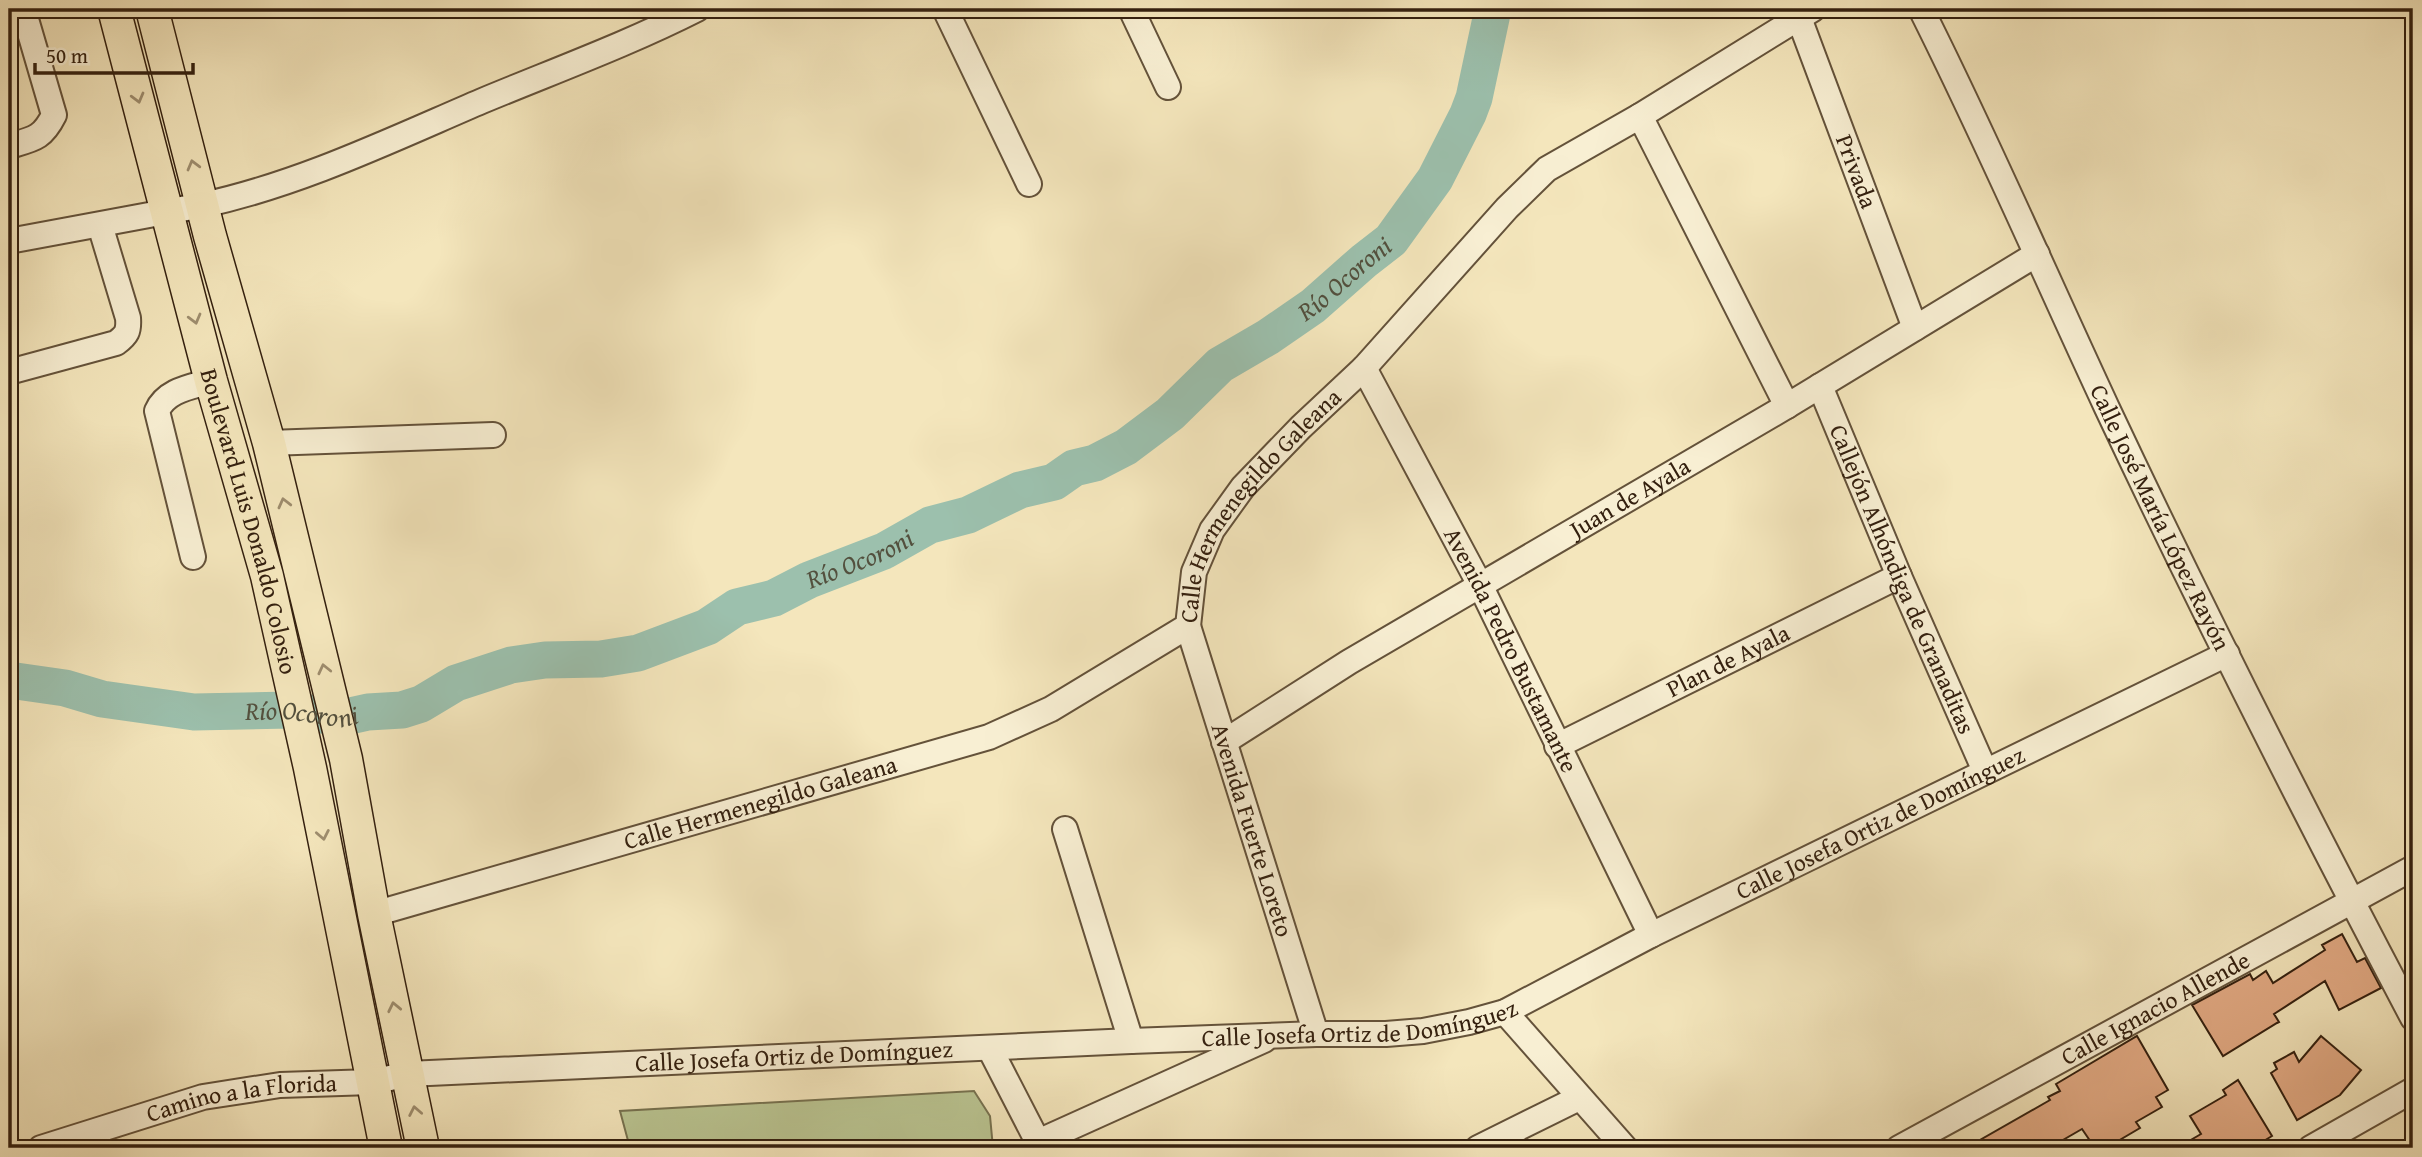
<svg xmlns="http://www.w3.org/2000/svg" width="2422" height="1157" font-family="'Gentium Book Plus',serif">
	<rect width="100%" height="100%" fill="#f4e6bc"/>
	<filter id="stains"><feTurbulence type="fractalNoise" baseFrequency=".00286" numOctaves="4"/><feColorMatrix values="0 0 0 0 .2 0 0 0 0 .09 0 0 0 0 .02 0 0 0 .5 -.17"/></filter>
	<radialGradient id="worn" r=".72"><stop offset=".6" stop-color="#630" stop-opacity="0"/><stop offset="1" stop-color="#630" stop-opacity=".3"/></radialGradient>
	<path fill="#bac592" stroke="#777250" stroke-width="2" d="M974,1091l16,25 3,32h-363l-10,-37z"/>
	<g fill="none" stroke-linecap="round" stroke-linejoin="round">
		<path stroke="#9cc0ad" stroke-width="37" id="s1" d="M9,680l56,8 37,11 92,13 96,-2 51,8 27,-6 34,-2 19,-6 35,-21 55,-18 34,-5 56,-1 37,-6 69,-26 30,-20 37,-9 35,-18 75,-29 46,-26 38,-10 52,-25 34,-8 20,-14 21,-5 31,-16 44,-33 50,-49 48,-28 45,-31 51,-45 27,-21 44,-61 33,-65 6,-16 19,-89"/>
	</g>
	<path fill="#e2aa84" stroke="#34200f" stroke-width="2" d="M2342,934l15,28 8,-4 16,30 -42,22 -14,-29 -51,33 5,8 -2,1 -54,33 -31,-51 58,-31 3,6 13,-9 7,12 52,-33 -3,-5z
		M2137,1036l31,54 -12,7 6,10 -26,15 4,6 -34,20h-11l-13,-19 -33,19h-83l84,-48 -2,-3 12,-6 -4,-7z
		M2321,1036l40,34 -21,25 -43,25 -26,-47 6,-4 -3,-6 20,-11 5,10z
		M2238,1080l34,56 -20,12h-75l24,-14 -11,-18 36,-21 -3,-5z"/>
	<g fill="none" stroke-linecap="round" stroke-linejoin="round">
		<defs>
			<g id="minor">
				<path d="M945,9l84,175"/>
				<path d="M1131,9l37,78"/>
				<path id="s2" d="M1921,9c66,131 124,266 186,399 97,206 200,409 306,610"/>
				<path id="s3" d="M1799,18l116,310"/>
				<path d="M1640,116l147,290"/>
				<path d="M9,146c24,-7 33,-7 45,-31l-31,-106"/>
				<path d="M9,241l194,-36c97,-21 188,-65 279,-104 72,-30 146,-57 215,-92"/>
				<path id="s4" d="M1364,368l116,217 171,350"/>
				<path d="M9,372l107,-29c11,-8 13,-12 12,-25l-28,-93"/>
				<path id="s5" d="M1820,386l79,190 86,195"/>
				<path d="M269,443l224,-8"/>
				<path d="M193,557l-36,-146c9,-21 34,-24 54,-30"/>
				<path id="s6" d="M1188,626l128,408"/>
				<path id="s7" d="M1224,742l125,-80 438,-256 250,-152"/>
				<path id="s8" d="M1557,746l342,-170"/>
				<path d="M1065,829l66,212"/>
				<path id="s9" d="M374,914l615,-177 62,-28 137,-83 6,-54 18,-42 31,-43 58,-60 63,-59 143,-160 40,-39 93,-53 173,-107"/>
				<path d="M1505,1012l120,136"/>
				<path d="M990,1049l51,99"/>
				<path d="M1038,1142l226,-102"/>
				<path id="s10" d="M41,1148l162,-51 77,-12 92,-3 36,-8 723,-33 185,-7h70l37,-3 46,-9 36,-10 146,-77 576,-281"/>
				<path d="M1478,1148l101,-50"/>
				<path id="s11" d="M1899,1148l514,-280"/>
				<path d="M2311,1148l102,-58"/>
			</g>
			<g id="major">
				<path id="s12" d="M114,9l97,372 56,195 43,192 76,380"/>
				<path d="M152,9l58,227 59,207 77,316 28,155 49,234"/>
			</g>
		</defs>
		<use href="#minor" stroke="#64523a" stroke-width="28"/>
		<use href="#major" stroke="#34200f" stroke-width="35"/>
		<use href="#minor" stroke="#f8efd3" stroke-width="24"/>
		<use href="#major" stroke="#f4e6bc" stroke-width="32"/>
	</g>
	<defs><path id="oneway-chevron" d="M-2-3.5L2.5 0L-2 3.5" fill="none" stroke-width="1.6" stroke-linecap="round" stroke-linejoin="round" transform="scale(1.75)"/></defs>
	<g stroke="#9e8d6e">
		<use href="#oneway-chevron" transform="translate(138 98) rotate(75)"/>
		<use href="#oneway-chevron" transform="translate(193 165) rotate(-105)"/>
		<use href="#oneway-chevron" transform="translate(195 319) rotate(75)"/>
		<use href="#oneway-chevron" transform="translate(284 503) rotate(-104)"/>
		<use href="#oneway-chevron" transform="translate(324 669) rotate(-103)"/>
		<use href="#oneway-chevron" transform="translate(323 835) rotate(79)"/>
		<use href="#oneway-chevron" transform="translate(394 1007) rotate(-102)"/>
		<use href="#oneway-chevron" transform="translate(415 1111) rotate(-101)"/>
	</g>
	<g text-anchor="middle" stroke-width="6" stroke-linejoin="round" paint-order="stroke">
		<g font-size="24" fill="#34200f" stroke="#f8efd3">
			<text dy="8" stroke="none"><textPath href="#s3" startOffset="164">Privada</textPath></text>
			<text dy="8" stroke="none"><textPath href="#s7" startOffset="474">Juan de Ayala</textPath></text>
			<text dy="8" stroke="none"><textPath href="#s9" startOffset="1013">Calle Hermenegildo Galeana</textPath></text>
			<text dy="8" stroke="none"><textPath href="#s2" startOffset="562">Calle José María López Rayón</textPath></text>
			<text dy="8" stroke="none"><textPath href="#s12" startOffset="530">Boulevard Luis Donaldo Colosio</textPath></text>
			<text dy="8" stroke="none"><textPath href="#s5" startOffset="210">Callejón Alhóndiga de Granaditas</textPath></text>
			<text dy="8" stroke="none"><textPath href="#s4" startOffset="318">Avenida Pedro Bustamante</textPath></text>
			<text dy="8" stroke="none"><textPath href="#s8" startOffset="191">Plan de Ayala</textPath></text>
			<text dy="8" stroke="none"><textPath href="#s9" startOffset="402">Calle Hermenegildo Galeana</textPath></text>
			<text dy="8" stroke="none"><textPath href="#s10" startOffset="1897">Calle Josefa Ortiz de Domínguez</textPath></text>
			<text dy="8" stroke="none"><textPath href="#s6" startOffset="214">Avenida Fuerte Loreto</textPath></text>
			<text dy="8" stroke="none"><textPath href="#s11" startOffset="292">Calle Ignacio Allende</textPath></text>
			<text dy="8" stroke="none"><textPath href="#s10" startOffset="1330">Calle Josefa Ortiz de Domínguez</textPath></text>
			<text dy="8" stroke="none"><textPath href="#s10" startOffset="763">Calle Josefa Ortiz de Domínguez</textPath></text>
			<text dy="8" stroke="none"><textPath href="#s10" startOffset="208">Camino a la Florida</textPath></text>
		</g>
		<g font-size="26" font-style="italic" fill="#53503e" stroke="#f8efd3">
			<text dy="9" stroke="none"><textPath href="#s1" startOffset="1454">Río Ocoroni</textPath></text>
			<text dy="9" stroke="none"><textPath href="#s1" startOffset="886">Río Ocoroni</textPath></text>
			<text dy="9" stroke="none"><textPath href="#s1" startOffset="296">Río Ocoroni</textPath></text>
		</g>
	</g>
	<rect width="2422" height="1157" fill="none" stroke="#f4e6bc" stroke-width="35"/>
	<rect x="10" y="10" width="2401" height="1136" fill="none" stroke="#34200f" stroke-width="3.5"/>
	<rect x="18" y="18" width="2387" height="1122" fill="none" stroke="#34200f" stroke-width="2"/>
	<path d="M35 63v10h158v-10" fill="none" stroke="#34200f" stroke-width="3.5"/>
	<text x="46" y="63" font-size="21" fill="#34200f" stroke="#f8efd3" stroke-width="5" paint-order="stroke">50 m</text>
	<rect width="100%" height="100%" filter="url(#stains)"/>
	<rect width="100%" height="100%" fill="url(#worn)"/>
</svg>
